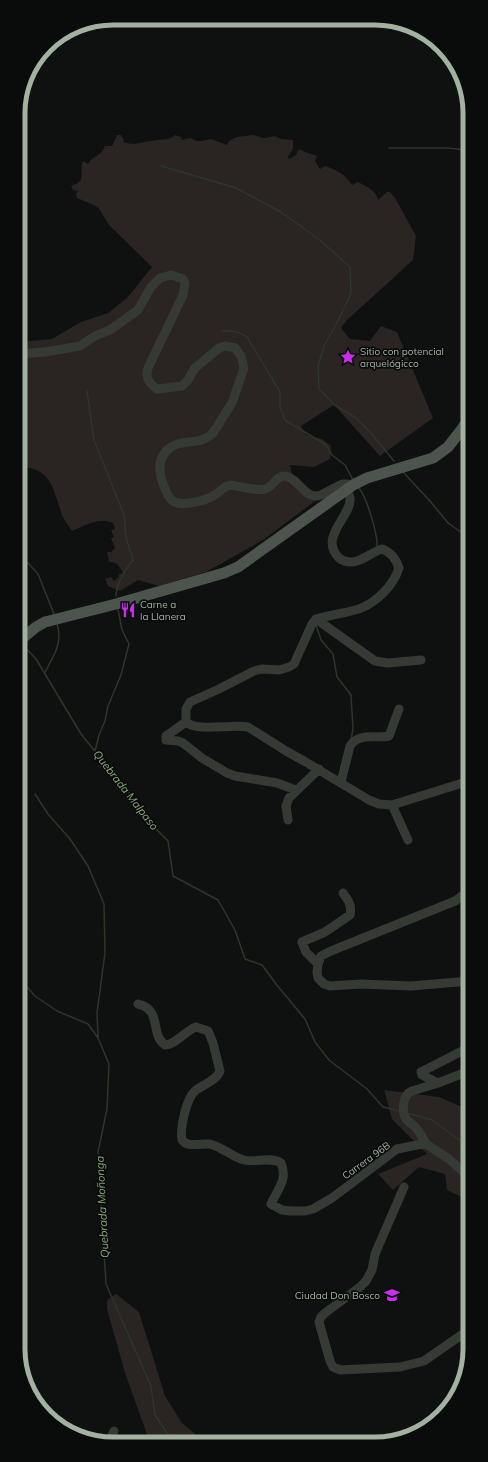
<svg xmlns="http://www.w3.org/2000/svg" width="488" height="1462" font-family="Mulish,sans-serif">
	<rect width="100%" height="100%" fill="#0f1110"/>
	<path fill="#2a2422" d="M117,135h4l3,5 -1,2c13,4 16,0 28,-1 8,-2 18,0 24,-6l6,2 1,3 8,-2 7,3h5l9,-2 16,6 2,-4 8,-4 16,-2 11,3 11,-2 6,3 12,1v9l-5,8 1,2 7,-4 2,-5h4l3,2 12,4 -2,5 5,8 5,-3c12,4 21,9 27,19l6,-3c9,5 18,8 20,18l9,-8h3l5,6 21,38 -3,24 -67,61 -5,7 9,11 20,2 11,-15 16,6 36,86 -53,38 -46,-51 -33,21 5,9 16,4 9,7 -1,13 -16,8 -24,-2 2,9 27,24 -56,42 -57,32 -47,14 -21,-6 -18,11 -12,-5 -3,-7 6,-2 3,4 4,-3 1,-4 4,-1c-4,-7 -5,-11 -14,-11l-2,-10h4l4,-4 -4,-10 3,-1 -3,-7 4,-1 -2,-6c-13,-6 -29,2 -41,8 -4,-6 -9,-12 -11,-19 -8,-25 -11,-45 -42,-45v-125l33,-3 29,-17 27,-9 19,-15 25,-31 -43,-42 -11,-18 -21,-9 -1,-4 2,-3 -5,-1 -2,-4c17,-5 7,-12 12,-25l5,3c6,-10 12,-6 17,-18h7z
		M384,1090l55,7 30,13 1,91 -23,-11 -2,-16 -26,-7 -26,23 -15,-16 49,-20 -35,-35z
		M116,1294l23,18 26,84 17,27 23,19h-51l-6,-5 -23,-64 -18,-64v-9z"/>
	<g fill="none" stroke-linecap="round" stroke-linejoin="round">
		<path stroke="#2e3529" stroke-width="1.5" d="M389,148h58l20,2 1,1
			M161,166l75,22 45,24 40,29 29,26 1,26 -11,24 -15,27 -7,21 1,24 16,16 21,13 14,14 24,29
			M222,331c10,-1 16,0 25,6l33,55v15l5,13 41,25 6,10 13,10 8,15
			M87,391l7,49 30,75 2,23 7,22c-9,11 -16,22 -17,36
			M403,472l27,29 18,22 21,15
			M359,488c8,10 19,47 18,59
			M19,553l19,21 16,40
			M316,625l5,15 12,14 4,23 14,18 2,34 -2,11
			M22,644l14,15 45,75 56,69 12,19 19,19 5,35 45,24 17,30 10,29 17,6 14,19 29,35 10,23 14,18 38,29 16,18 16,4
			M45,672c9,-16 18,-30 12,-48
			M95,751l4,-16 6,-14 3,-15 13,-31 8,-31 -7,-14 -4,-21
			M35,794l13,20 22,25 18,27 16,38 1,49 -8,60 1,24
			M19,978l16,18 22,15 31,13 10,14 11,26 -2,45 -9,43 8,132 45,102 4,29 18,27
			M407,1113l25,7 38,28"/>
		<path stroke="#363a35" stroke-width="9" d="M19,354l26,-2 35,-6 15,-10 15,-6 28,-20 13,-23 9,-9 11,-3 12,4 2,4 -2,12 -35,73c-3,10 1,15 9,21l25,-3 6,-6 6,-11 25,-21 6,-2 10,2 6,8 3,12 -12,35 -19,30c-12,13 -29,5 -42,14 -16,11 -12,29 -5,44 2,6 5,11 12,12 9,2 31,-3 38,-9 6,-4 8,-8 15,-9 10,2 24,6 34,4 8,-1 10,-13 20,-13 14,2 20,25 36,19 7,-3 14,-8 22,-11h4l3,3 -2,5c0,2 2,4 2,6 2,18 -32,39 -11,60 5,4 11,5 18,3 9,-3 16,-9 25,-12 9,3 14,10 17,19 -6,18 -22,34 -40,41 -14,4 -29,6 -43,10l-4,5 -18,40 -5,3 -10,3 -17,-1 -8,2 -35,18 -29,13 -4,7v13c10,10 47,2 62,5l38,24 18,10 65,39 10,4 13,1 77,-24
			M316,619l59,42 13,2 33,-3
			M186,722l-20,14v4l12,1 5,2 19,15 25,15 8,3 42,7 19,7
			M341,782l9,-36c9,-14 25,-7 39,-10l10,-27
			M392,805l16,35
			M288,820l-2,-14 3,-8 30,-29
			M469,891l-14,10 -124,50 -10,5 -3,8 -1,8 1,6 6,6 6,2 31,-2 50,2 58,-5
			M318,964l-12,-12 -4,-10 23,-10 25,-17c2,-9 -1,-14 -7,-22
			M138,1004c25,6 11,29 27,41 10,0 20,-14 31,-18l12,4 5,12 7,28c-4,10 -16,13 -24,19 -10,8 -16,38 -14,50 6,8 19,3 27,4 12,2 23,13 35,16 11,3 26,-4 37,3 7,16 -3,26 -10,41l11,6 8,1h15l8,-2 19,-11 65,-49 20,-4 9,-1 23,15 21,19
			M438,1083l-16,-8 -1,-3 45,-23
			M426,1144c-3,-5 -6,-12 -10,-16 -3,-4 -7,-5 -10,-9 -5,-8 -3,-25 6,-28l26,-8 31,-12
			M404,1187l-29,67 -3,16 -6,11 -6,6 -35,26 -4,4 -2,5 11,39 3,6 7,3 60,-3 24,-6 46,-32
			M109,1442l5,-11"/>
		<path stroke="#4d544d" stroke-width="11" d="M19,641l17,-14 9,-5 71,-18 108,-31 14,-6 115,-82 14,-7 66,-20 15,-11 14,-18 7,-11"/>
	</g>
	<defs>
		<symbol id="sight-bare" viewBox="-9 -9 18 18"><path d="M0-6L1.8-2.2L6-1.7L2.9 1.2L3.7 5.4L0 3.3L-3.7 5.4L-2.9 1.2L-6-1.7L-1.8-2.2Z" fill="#c72deb" stroke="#0a0c0b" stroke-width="2.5" paint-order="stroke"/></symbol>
		<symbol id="restaurant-bare" viewBox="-9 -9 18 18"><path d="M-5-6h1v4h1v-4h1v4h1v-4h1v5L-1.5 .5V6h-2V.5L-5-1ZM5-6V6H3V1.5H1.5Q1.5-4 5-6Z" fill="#c72deb" stroke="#0a0c0b" stroke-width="2.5" paint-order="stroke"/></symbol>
		<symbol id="school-bare" viewBox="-9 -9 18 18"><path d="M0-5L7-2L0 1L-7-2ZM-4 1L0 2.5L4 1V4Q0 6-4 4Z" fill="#c72deb" stroke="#0a0c0b" stroke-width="2.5" paint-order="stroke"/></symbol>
	</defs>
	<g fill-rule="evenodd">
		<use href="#sight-bare" x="337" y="346" width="22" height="22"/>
		<use href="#restaurant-bare" x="117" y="599" width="22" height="22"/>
		<use href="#school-bare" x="381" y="1284" width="22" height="22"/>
	</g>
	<g text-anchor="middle" stroke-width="3.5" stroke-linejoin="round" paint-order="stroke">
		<g font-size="10" fill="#a3b1a1" stroke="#0a0c0b" text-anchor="start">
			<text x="360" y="355">Sitio con potencial<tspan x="360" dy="12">arquelógicco</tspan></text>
			<text x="140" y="608">Carne a<tspan x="140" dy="12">la Llanera</tspan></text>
			<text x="380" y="1299" text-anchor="end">Ciudad Don Bosco</text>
		</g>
		<g font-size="10" fill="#a3b1a1" stroke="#0a0c0b">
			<text transform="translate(366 1160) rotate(-36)" y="4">Carrera 96B</text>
		</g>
		<g font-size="11" font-style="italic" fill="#8cac78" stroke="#0a0c0b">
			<text transform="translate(126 790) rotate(52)" y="4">Quebrada Malpaso</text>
			<text transform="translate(102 1207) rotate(-93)" y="4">Quebrada Moñonga</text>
		</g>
	</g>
	<path d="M0 0H488V1462H0ZM113 25H375A88 88 0 0 1 463 113V1349A88 88 0 0 1 375 1437H113A88 88 0 0 1 25 1349V113A88 88 0 0 1 113 25Z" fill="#0a0c0b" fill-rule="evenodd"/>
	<path fill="none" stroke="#a3b1a1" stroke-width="5" d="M113 25H375A88 88 0 0 1 463 113V1349A88 88 0 0 1 375 1437H113A88 88 0 0 1 25 1349V113A88 88 0 0 1 113 25Z"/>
</svg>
